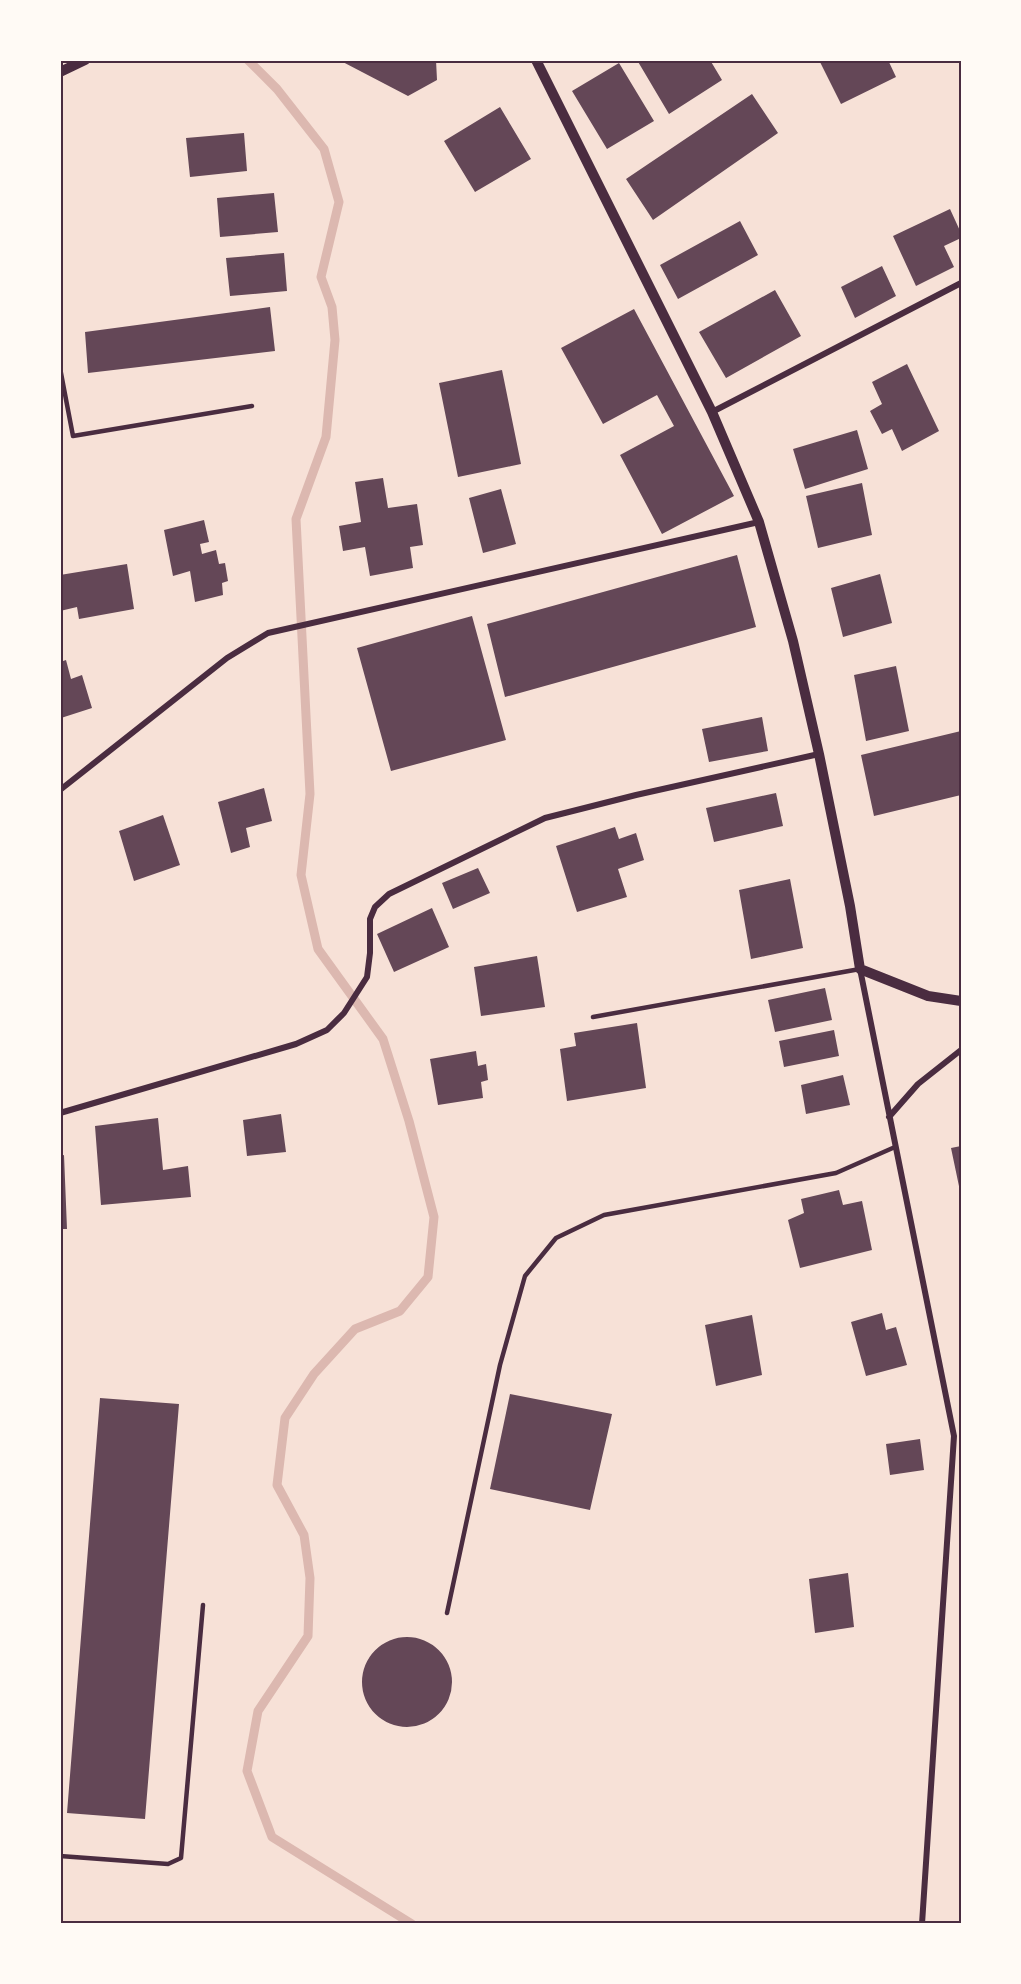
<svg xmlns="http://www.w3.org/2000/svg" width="1021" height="1984" font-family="Manrope,sans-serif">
	<rect width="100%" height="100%" fill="#f7e1d7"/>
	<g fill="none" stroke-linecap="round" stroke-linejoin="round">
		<path stroke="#dcb8b0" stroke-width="9" d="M248,60l29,29 47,60 15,53 -18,75 11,30 3,33 -9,97 -30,82 14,275 -9,81 17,74 65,90 26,82 25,96 -6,60 -28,34 -45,18 -41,45 -29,44 -8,67 27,50 6,43 -2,58 -50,75 -11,60 25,66 140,87"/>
	</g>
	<path fill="#644757" d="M339,60h97l1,20 -29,16z
		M637,60h73l12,20 -53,34z
		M819,60h69l8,17 -55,27z
		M619,63l35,58 -47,28 -35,-58z
		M752,94l26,39 -125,87 -27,-41z
		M500,107l31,52 -56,33 -31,-51z
		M244,133l3,38 -57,6 -4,-39z
		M274,193l4,39 -58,5 -3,-39z
		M950,209l11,24v5l-17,8 10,21 -38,19 -23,-50z
		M740,221l18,34 -80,44 -18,-34z
		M284,253l3,38 -57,5 -4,-38z
		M882,266l14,30 -41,22 -14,-31z
		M775,290l26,46 -75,42 -27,-46z
		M270,307l5,44 -187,22 -3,-41z
		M634,309l100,187 -72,38 -42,-79 54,-29 -17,-31 -54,29 -42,-76z
		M907,364l32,67 -37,20 -10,-22 -10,5 -12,-23 12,-7 -10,-22z
		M502,370l19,94 -63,13 -19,-94z
		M857,430l11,39 -63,20 -12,-40z
		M383,478l5,30 29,-4 6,41 -13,2 3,21 -43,8 -5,-29 -22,4 -4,-25 22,-4 -6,-40z
		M862,483l10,52 -54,13 -12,-52z
		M501,489l15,55 -33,9 -14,-55z
		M204,520l5,22 -9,2 2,10 14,-4 3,14 6,-1 3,18 -6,2 1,12 -28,7 -5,-31 -17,5 -9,-46z
		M737,555l19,72 -251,70 -18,-73z
		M127,564l7,45 -55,10 -2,-12 -17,4v-36z
		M880,574l12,49 -49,14 -12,-49z
		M472,616l34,124 -115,31 -34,-123z
		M66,660l5,19 11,-4 10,33 -31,10 -1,-56z
		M896,666l13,65 -43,10 -12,-66z
		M762,717l6,34 -59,11 -7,-33z
		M961,731v64l-87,21 -13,-61z
		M264,788l8,33 -26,7 4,19 -19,6 -13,-51z
		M776,793l7,33 -69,16 -8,-34z
		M163,815l17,50 -46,16 -15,-50z
		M615,827l4,12 17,-6 8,27 -26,9 9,28 -50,15 -21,-66z
		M478,868l12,25 -37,16 -11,-26z
		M790,879l13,69 -52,11 -12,-69z
		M432,908l17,39 -55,25 -17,-38z
		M537,956l8,51 -64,9 -7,-49z
		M825,988l7,32 -57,12 -7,-32z
		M637,1023l9,65 -79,13 -7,-52 16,-3 -2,-13z
		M834,1030l5,26 -55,11 -5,-26z
		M476,1051l2,15 8,-2 2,16 -7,2 2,16 -45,7 -8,-46z
		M843,1075l7,30 -44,9 -5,-29z
		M281,1114l5,38 -39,4 -4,-36z
		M158,1118l5,52 25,-4 3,31 -90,8 -6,-79z
		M961,1146v45h-1l-9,-43z
		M64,1155l3,74h-7v-73z
		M839,1190l4,15 19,-4 10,49 -72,18 -12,-48 16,-7 -3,-14z
		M882,1313l4,17 10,-3 11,38 -41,11 -15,-54z
		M752,1315l10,60 -46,11 -11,-61z
		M510,1394l102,20 -22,96 -100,-21z
		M100,1398l79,6 -34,415 -78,-6z
		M920,1439l4,31 -34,5 -4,-31z
		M848,1573l6,54 -39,6 -6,-54z
		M362 1682a45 45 0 1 1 90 0a45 45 0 1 1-90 0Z"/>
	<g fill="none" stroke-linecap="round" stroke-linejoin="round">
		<path stroke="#4a2c40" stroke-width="4.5" d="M60,368l13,68 179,-30
			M593,1017l267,-48
			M447,1613l53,-248 25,-89 31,-38 48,-23 232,-42 59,-26
			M60,1856l108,8 13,-6 22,-253"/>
		<path stroke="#4a2c40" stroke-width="6" d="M712,412l249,-129
			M60,790l167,-132 41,-25 491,-111
			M860,969l94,467 -32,488
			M60,1113l236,-69 31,-14 17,-17 23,-36 3,-24v-34l5,-12 14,-13 156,-76 91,-23 183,-41
			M889,1117l29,-33 43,-34"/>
		<path stroke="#4a2c40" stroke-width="10" d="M536,60l176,352 47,110 34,119 26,113 31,152 10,63 68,27 33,5
			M60,72l25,-12"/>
	</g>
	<rect width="1021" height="1984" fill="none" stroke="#fffaf5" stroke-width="123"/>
	<rect x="62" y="62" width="898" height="1860" fill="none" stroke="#4a2c40" stroke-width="2"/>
</svg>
